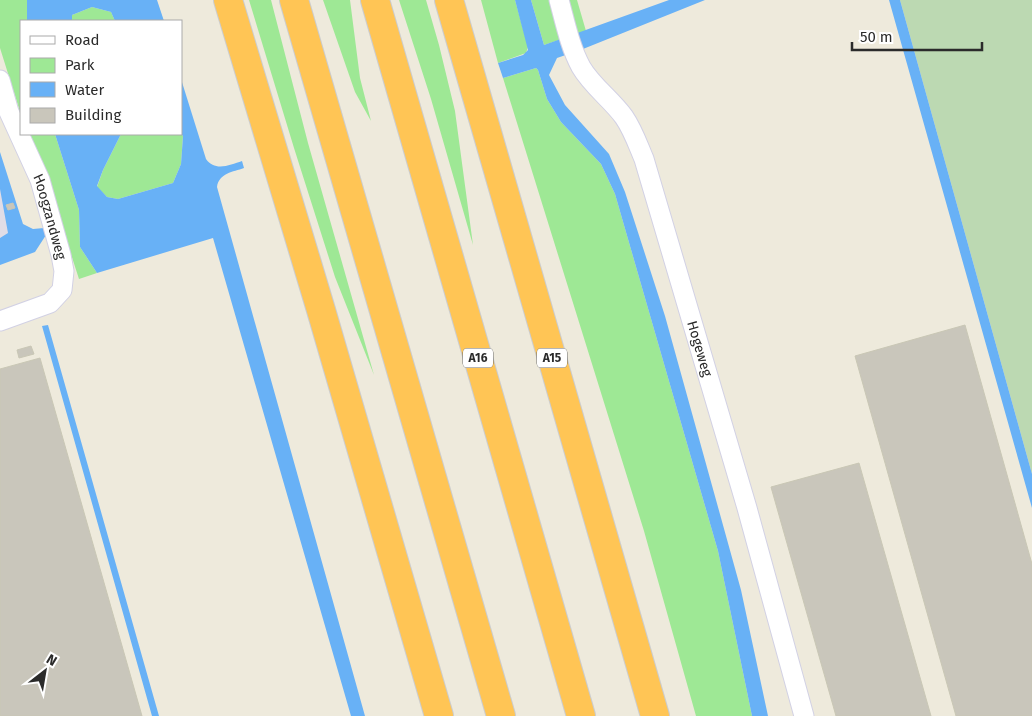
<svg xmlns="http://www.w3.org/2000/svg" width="1032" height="716" font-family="'Fira Sans',sans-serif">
	<rect width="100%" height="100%" fill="#eeeadc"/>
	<path fill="#e1dde6" d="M0,173l23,73 -23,7z"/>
	<path fill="#9ee895" d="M0,0h27v21h-6v94l-21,-67z
		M249,0h22l37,143 66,232 -39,-98 -41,-129z
		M323,0h27l10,78 11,43 -16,-29z
		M399,0h27l13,45 16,66 18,134 -42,-146z
		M481,0h34l13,47 -2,6 -28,10z
		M531,0h46l9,31 -42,14z
		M92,7l19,5 4,9h-43v-6z
		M536,68l2,2 9,29 14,23 40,42 14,30 103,357 34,165h-56l-52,-185 -141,-453z
		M29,134h26l24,76 1,37 17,26 -18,6 -32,-99z
		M121,134h60l2,2 -2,28 -8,19 -55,16 -11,-2 -10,-10 6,-17z"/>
	<path fill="#bcd9b2" d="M900,0h132v474z"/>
	<path fill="#68b1f6" d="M27,0h130l7,21h-49l-4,-9 -19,-5 -20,8v6h-45z
		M515,0h16l13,45 125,-45h36l-122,49 -26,9 -8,17 16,30 44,49 16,38 40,124 76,274 27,126h-16l-34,-165 -103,-357 -14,-30 -40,-42 -14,-23 -9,-29 -2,-2 -33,10 -5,-15 25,-8 5,-5z
		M889,0h11l132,474v34z
		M181,79l25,80c9,13 24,6 36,2l2,7c-11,4 -25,5 -27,19l148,529h-14l-138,-478 -116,35 -17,-26 -1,-37 -24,-76h66l-18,36 -6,16 10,11 11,2 55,-16 8,-19 2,-28 -2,-2z
		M0,152l23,72 10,5 11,-1 2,7 -11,17 -35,13v-27l8,-5 -8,-44z
		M48,325l111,391h-7l-110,-390z"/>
	<path fill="#c9c6bb" stroke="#c9c7b5" d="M13,203l2,5 -7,2 -2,-5z
		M965,325l67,239v152h-76l-101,-360z
		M31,346l3,8 -15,4 -2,-8z
		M40,358l102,358h-142v-347z
		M859,463l72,253h-95l-65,-229z"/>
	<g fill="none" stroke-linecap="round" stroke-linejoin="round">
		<defs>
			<g id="street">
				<path id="s1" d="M559,0c6,22 11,47 22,67 11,19 30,32 43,50 9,13 14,28 20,42l103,349 57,208"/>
				<path id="s2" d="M0,80l9,32 31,68 21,75 3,16 -2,19 -12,13 -50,18"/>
			</g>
			<path id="highway" d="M228,0l93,310 118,406
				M294,0l207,716
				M375,0l206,716
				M449,0l206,716"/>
		</defs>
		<use href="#street" stroke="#d2d1e4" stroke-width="21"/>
		<use href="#highway" stroke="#ccc" stroke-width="30"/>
		<use href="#street" stroke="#fff" stroke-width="19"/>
		<use href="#highway" stroke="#ffc555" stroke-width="28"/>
	</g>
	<g text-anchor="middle" stroke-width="4.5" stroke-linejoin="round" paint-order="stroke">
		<g fill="#fff" stroke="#6b6b6b" stroke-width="1">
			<rect x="463" y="348.5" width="30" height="19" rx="4"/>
			<rect x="537" y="348.5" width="30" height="19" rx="4"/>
		</g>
		<g font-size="12" font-weight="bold" fill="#2b2b2b">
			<text x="478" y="362">A16</text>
			<text x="552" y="362">A15</text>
		</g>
		<g font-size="14" fill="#2b2b2b" stroke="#fff">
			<text dy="5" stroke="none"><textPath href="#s2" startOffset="146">Hoogzandweg</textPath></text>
			<text dy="5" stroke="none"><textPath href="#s1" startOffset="381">Hogeweg</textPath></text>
		</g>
	</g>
	<rect x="20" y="20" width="162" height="115" fill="#ffffff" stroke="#aaaaaa"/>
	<rect x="30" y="36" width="25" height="8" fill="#ffffff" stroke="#aaaaaa"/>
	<text x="65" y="45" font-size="15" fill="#2b2b2b">Road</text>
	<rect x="30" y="58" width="25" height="15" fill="#9ee895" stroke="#aaaaaa"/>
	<text x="65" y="70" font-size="15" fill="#2b2b2b">Park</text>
	<rect x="30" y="82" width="25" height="15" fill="#68b1f6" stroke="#aaaaaa"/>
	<text x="65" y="95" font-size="15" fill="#2b2b2b">Water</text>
	<rect x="30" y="108" width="25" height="15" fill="#c9c6bb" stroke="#aaaaaa"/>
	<text x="65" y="120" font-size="15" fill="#2b2b2b">Building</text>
	<g transform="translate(45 671) rotate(31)" stroke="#ffffff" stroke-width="4" paint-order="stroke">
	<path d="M0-4L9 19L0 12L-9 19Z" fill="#2b2b2b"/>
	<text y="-8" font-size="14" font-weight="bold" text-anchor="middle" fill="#2b2b2b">N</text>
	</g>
	<path d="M852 42v8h130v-8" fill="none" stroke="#2b2b2b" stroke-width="2.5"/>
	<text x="860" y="42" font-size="15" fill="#2b2b2b" stroke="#ffffff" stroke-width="4" paint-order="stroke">50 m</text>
</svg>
